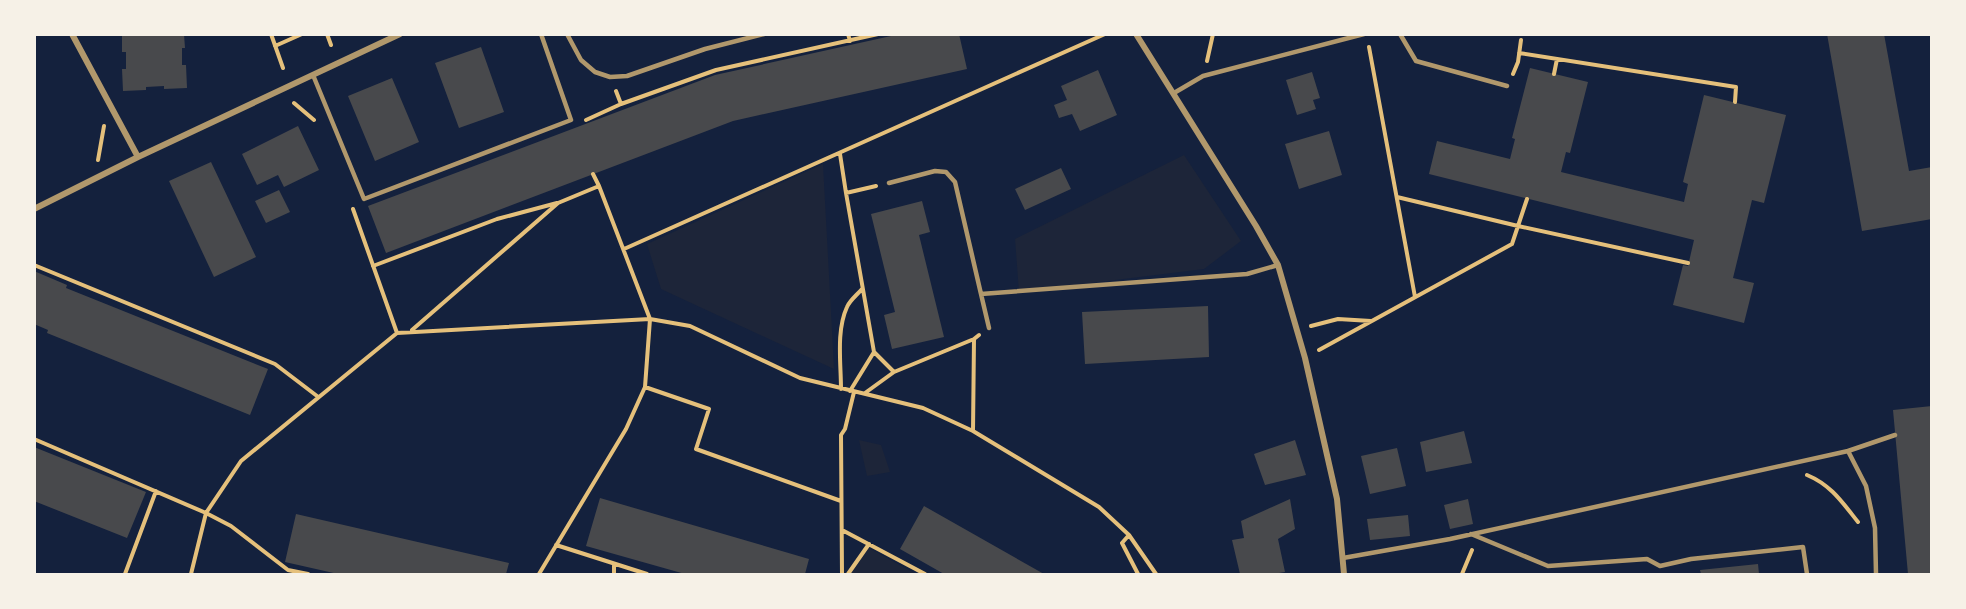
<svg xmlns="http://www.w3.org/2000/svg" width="1966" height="609" font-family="Figtree,sans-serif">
	<rect width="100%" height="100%" fill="#14213d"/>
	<path fill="#1d2539" d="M1184,155l57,86 -37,28 -185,23 -4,-53z
		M823,164l11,204v1l-173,-80 -14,-45z
		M859,440l22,5 9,27 -23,4z
		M869,548l47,26h-65z"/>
	<path fill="#48494c" d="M122,34h62l1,14h-3v17h4l1,23 -23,1v-3l-18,1v3l-23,1 -1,-22h4v-17h-4z
		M900,34h59l8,35 -234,52 -347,132 -18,-47 347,-131z
		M1827,34h57l25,137 23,-4v52l-70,12z
		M481,47l23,65 -45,16 -24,-65z
		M1530,68l58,14 -18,71 -4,-1 -5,20 123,30 4,-18 -5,-2 21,-87 82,20 -22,88 -12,-3 -19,78 21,5 -10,40 -71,-18 10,-40 5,1 6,-26 -265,-66 8,-33 73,18 5,-20 -3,-1z
		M1098,70l19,45 -37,16 -8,-17 -13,4 -5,-13 13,-5 -6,-14z
		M1312,72l8,26 -7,2 3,9 -19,6 -11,-35z
		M392,78l27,64 -44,19 -27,-65z
		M298,126l21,44 -35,17 -6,-12 -21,10 -15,-31z
		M1329,131l13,44 -43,14 -14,-45z
		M211,162l45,95 -42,20 -45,-96z
		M1061,168l10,21 -46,21 -10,-21z
		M279,190l11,22 -24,11 -11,-22z
		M922,201l8,31 -11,3 25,102 -52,12 -8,-34 11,-3 -24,-98z
		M34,271l33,14 -1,3 202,81 -18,46 -203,-82 1,-3 -14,-6z
		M1208,306l1,51 -124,7 -3,-52z
		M1932,406v168h-24l-15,-164z
		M1464,431l8,32 -46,9 -6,-30z
		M1295,440l11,35 -41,10 -11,-31z
		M34,447l112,45 -19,46 -93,-37z
		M1397,448l9,38 -36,8 -9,-38z
		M600,498l209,61 -4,15h-120l-99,-28z
		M1290,499l5,30 -17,10 7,33 -12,2h-33l-8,-34 12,-2 -3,-17z
		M1468,499l5,25 -23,5 -6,-24z
		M924,506l120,68h-100l-44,-25z
		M296,514l213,49 -3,11h-168l-53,-12z
		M1408,515l2,21 -40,4 -3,-21z
		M1758,564l1,10h-58l-1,-4z"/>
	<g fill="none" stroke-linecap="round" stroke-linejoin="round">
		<path stroke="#e5c07b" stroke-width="4" d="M271,34l12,34
			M327,34l4,11
			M848,34l2,7
			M275,46l27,-12
			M1369,47l46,250
			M1519,53l217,34 -1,15
			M1207,61l6,-27
			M1513,74l5,-12 3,-22
			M1554,74l3,-15
			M616,91l5,13
			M294,103l20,17
			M586,120l35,-16 95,-34 162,-36
			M840,154l6,39
			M98,160l6,-34
			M593,174l6,12
			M876,186l-30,7 28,159 20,20 80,-33 5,-4
			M1397,197l121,29 170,37
			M353,209l44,124
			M624,249l481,-215
			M34,265l241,99 42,32
			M373,266l124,-47 60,-16
			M1311,326l27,-7 33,2
			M412,330l146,-127 41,-17 51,133 -5,68 -19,42 -87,145
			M1319,350l193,-106 15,-45
			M645,387l64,22 -13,40 145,52
			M841,389c0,-26 -5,-58 6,-82 3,-7 10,-12 15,-18
			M850,391l24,-39
			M865,393l29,-21
			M973,431l1,-92
			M34,439l172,74 25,13 57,44 20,4
			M1807,475c24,10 35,27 51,47
			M842,530l83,44
			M1129,535l-7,8 16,31
			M556,545l91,29
			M614,565v9
			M125,574l31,-83
			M191,574l15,-61 35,-52 156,-128 253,-14 40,7 110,52 123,30 50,23 126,76 30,28 27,39
			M842,574l-1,-139 4,-6 9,-37
			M848,574l21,-30
			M1462,574l10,-24"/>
		<path stroke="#b1986c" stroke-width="4.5" d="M567,34l14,26 14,12 15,5 17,-1 78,-27 59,-15
			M1400,34l16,27 91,25
			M313,75l51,124 207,-79 -30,-86
			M1174,93l29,-17 161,-42
			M889,183l46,-12 11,1 9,10 26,112 266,-20 31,-9
			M981,294l8,34
			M1848,451l47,-16
			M1471,534l77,32 99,-7 13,7 31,-7 112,-12 4,27
			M1343,558l107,-19 398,-88 18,35 9,42 1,46"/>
		<path stroke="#b1986c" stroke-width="6" d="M72,34l66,123
			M1136,34l120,192 22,39 27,93 32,141 7,75
			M34,209l104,-52 262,-123"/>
	</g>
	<rect width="1966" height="609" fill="none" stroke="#f6f1e7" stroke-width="72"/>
</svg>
